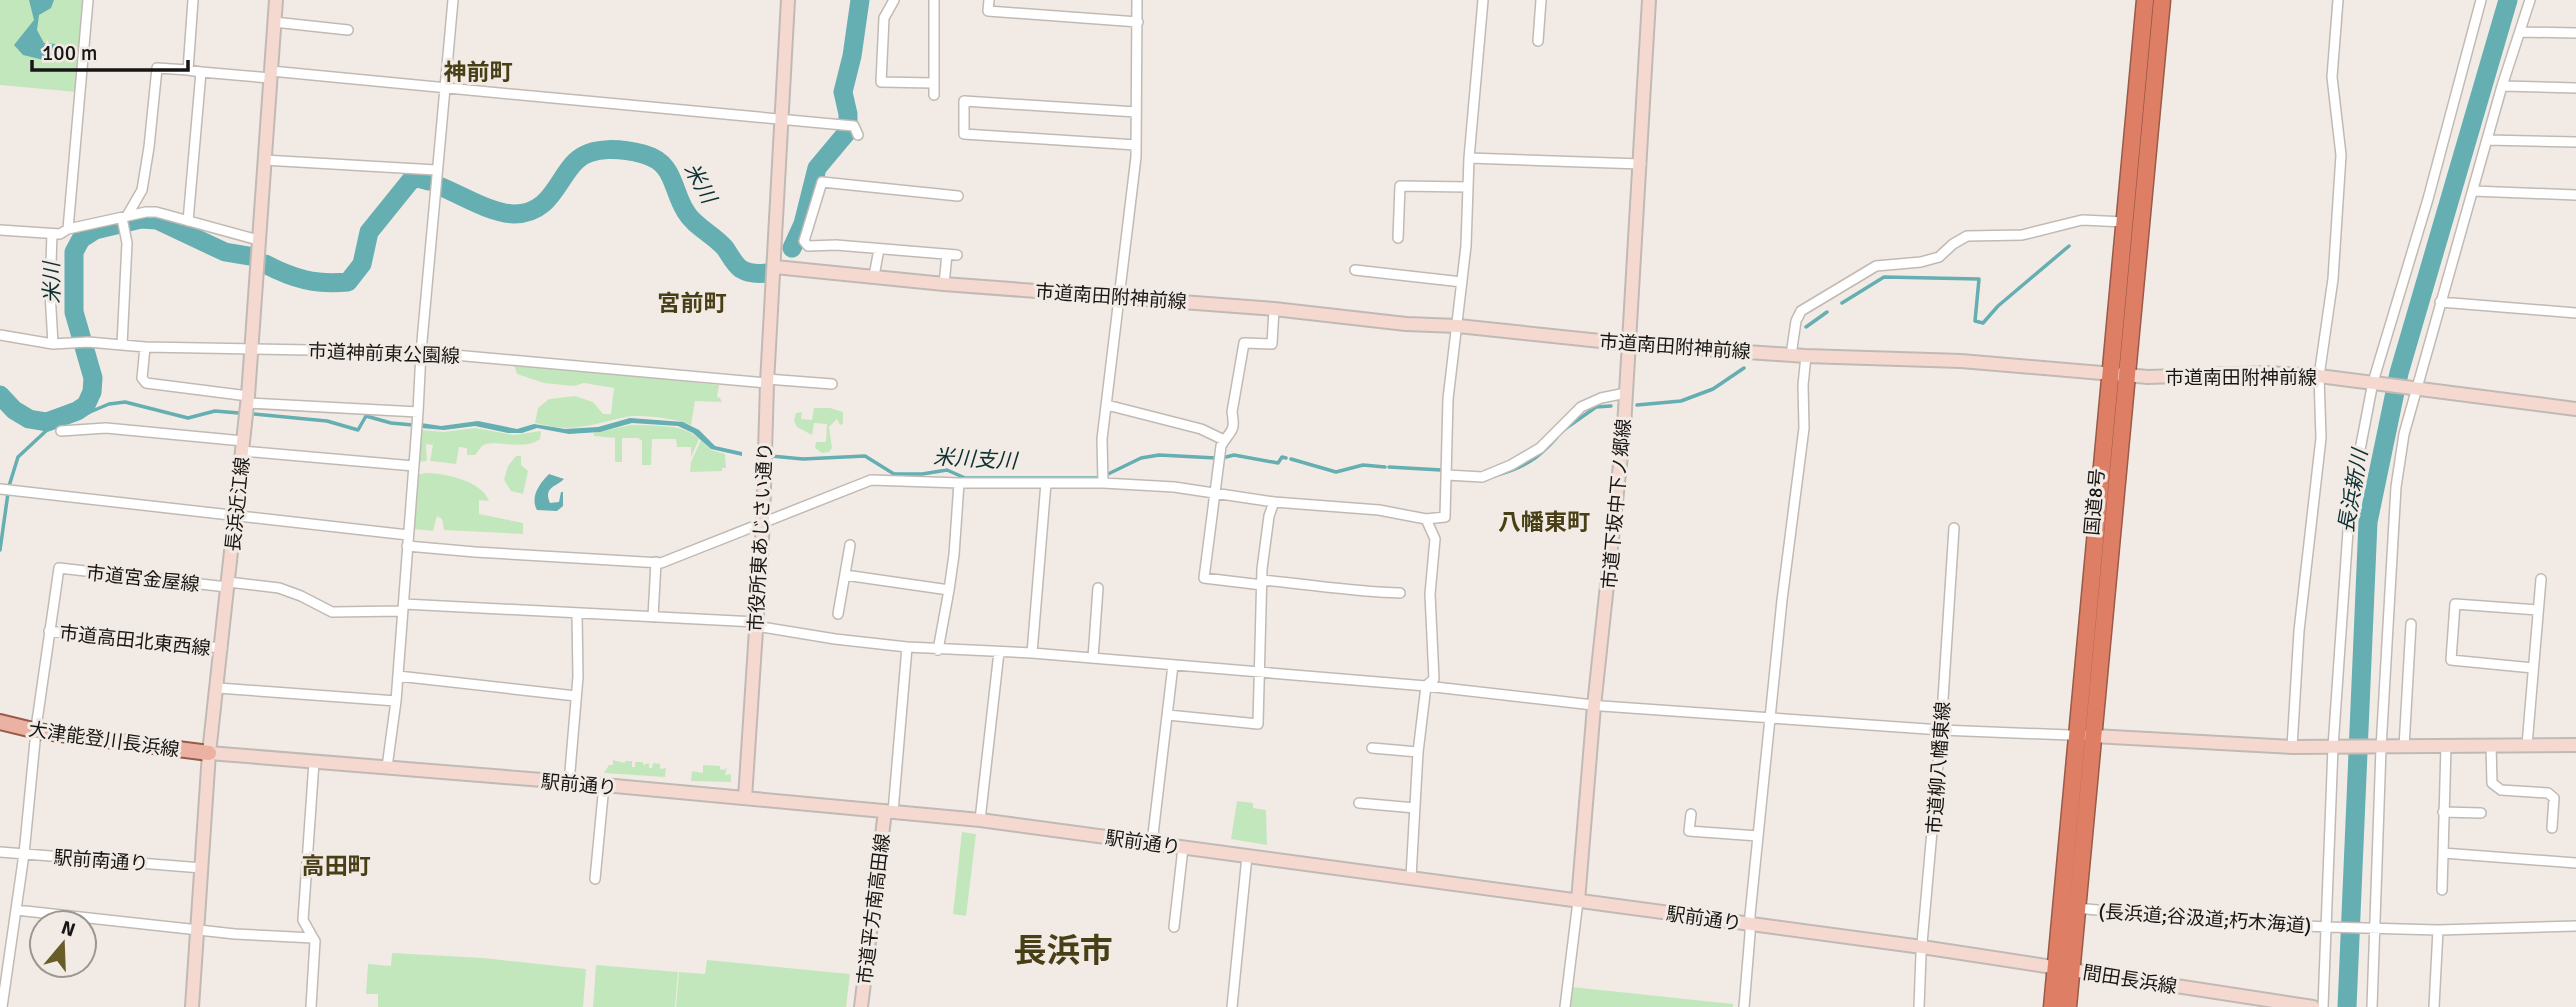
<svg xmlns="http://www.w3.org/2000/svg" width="2576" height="1007" font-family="Signika,'Noto Sans JP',sans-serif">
	<rect width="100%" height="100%" fill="#f2ebe5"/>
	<path fill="#c3e7bc" d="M0,0h84l-8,92 -76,-7z
		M514,364l205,21 -2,12 3,1 2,4 -27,-1 -4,24c-14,-6 -49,-11 -65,-8 -19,4 -38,10 -59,11 -11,0 -22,-3 -32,-5l3,-15 11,-9 26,-3 18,6 10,12h8l3,-26 -30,-5 -10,3 -30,-3 -27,-9z
		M814,408h16l13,4v12l-3,1 -3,-6 -8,8 3,21 -3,4 -7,1 -7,-5 1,-6h10l1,-18 -13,-1 -2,12 -15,-8 -3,-6 2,-8 6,-1 -1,7 11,1z
		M631,425c22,1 52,-2 68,14l-8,18v-10h-14l-1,-8h-24l-1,26h-9v-24l-4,-3h-16v24h-7v-24l-21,-2v-3z
		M475,428l39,7 27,-4 -1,8c-17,13 -48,-1 -58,7 -3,3 -4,6 -7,9h-8v-7l-8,-1 -3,17 -26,-3 3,-16 -7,-1 1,17 -9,1 3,-32 23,2z
		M701,440l10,10 14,4 1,14h-4v3l-32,1 1,-10z
		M516,456h5v9l7,6 -5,23 -12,-3 -7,-11 4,-14z
		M425,473c20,0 57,8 64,28l-10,-1v14l44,9v11l-79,-4 -2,-11 -5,-3 -4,15 -20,-2 4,-54z
		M613,760l12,3v-2h7v6h3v-5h8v3l6,-2v5h3l1,-5 7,1v5l6,-1 -1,9 -61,-4 5,-8h4z
		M703,765l17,1v3l4,1 3,-3 -2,8 6,-1v8l-40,-1 1,-10 11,2z
		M1237,801l16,2v5l13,2 1,35 -36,-6z
		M962,832l14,2 -10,82 -13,-2z
		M392,953l91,5 103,11 -3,38h-205v-13h-12l2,-30 23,2z
		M707,960l143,14 -4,33h-170l3,-35 26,2z
		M596,965l82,7 -3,35h-82z
		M1572,987l161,17v3h-165z"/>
	<path fill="#65aeb1" d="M29,0h25l-3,8 -12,7 -2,15 7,13 12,1 4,4 -4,10 -4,4 -29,-7 -9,-10 20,-25z
		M630,418l53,4 16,8 16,16 27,6v4l-31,-7 -18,-16 -15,-7 -46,-3 -32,9 -31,2 -32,-6 -15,5h-14l-33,-7 -31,4 -23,-2v-5l20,3 37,-5 39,8 17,-5 31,5 33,-2z
		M549,474l15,5c-8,8 -21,8 -14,24l9,-1 2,-10h2v14l-6,5 -20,-1c-7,-13 2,-26 12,-36z"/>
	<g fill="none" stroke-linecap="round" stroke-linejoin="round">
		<path stroke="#65aeb1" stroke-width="3.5" d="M1842,303l42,-26 95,2 -4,42 8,2 15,-17 71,-60
			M1806,327l21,-15
			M1637,405l44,-4 32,-12 31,-21
			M254,414l73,7 31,9 8,-14 25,7 22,2
			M1562,431l34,-24 15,-1
			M771,456l32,3 62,-3 29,18h28l25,-4 18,8h133
			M1226,457l8,-2 44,8 4,-6 4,1
			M1291,459l45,13 27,-7 22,2
			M1389,467l52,3 2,2
			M1104,476l37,-18 18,-3 57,3
			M1494,476c29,-8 43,-16 63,-39
			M0,550l9,-64 9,-29 29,-27 62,-26 16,-2 63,16 27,-7 24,2"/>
		<path stroke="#65aeb1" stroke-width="19" d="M439,186c23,9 50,27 75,28 37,0 43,-35 62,-53 16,-16 48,-12 67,-7 33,9 28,35 43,58 8,14 28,23 39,36 5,7 9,16 16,21 8,5 17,5 26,4
			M792,248l11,-24 14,-56 31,-37v-17l-5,-22 9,-36 8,-56
			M265,264c29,15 50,21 83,18l14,-18 7,-32 42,-52 7,-2 11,3
			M0,395l14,15 15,9 18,3 30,-11 9,-6 6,-13 1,-14 -19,-66v-60l7,-13 14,-9 46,-11 16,1 68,32 24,4
			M2347,1007l21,-485 31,-149 109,-373"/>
		<defs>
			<path id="street" d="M894,0l-10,18 -3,64 52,1
				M989,0l-1,11 150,11
				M274,22l74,8
				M2521,32l55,1
				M1538,41l3,-41
				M271,71c194,20 389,36 583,55l4,9
				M201,72l69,6
				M2502,86l74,2
				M934,95v-95
				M2487,140l89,2
				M1136,145l-172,-11v-33l172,11
				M1469,158l172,6
				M264,160l172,10
				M2473,191l103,4
				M127,216l15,-26 7,-43 8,-79 31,2
				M122,218l5,25 -5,102
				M188,221l13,-149 -13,-2 5,-70
				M68,229l20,-229
				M0,230l60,4 8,-5 78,-17h10l102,28
				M52,234l-2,58 3,52
				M1398,238l2,-52 68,1
				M957,255l-121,-10 -28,1 -4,-5 18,-59 136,14
				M1355,270l107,12
				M874,276l5,-27
				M944,284l3,-30
				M2440,302l136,11
				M0,335l53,9 35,-2 57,5 276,5 346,31
				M145,347l-3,31 4,5 102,13
				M1791,355l5,-34 5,-10 75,-45 45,-4 18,-5 14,-13 14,-8 55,-1 60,-15 43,2
				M767,379l65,5
				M247,403l171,9
				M1107,405l94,24 23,11
				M61,431l45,-3 137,13
				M242,451l172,15
				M1447,475l35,2 29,-12 29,-17 41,-41 20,-9 25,-5
				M1103,483l-1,-44 34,-282 1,-157
				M0,489l408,46
				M1426,519l19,-2 3,-118 18,-153 3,-88 14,-158
				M407,546l68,6 186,11 210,-83 88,3h144l71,4 100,15 105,8 47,9 9,20 -5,55 4,85 -8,7
				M845,575l104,15 -11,60
				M1262,580c46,4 91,12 138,13
				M228,582l51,6 22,8 31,16 69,-1
				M1262,585l-58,-7 17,-132c9,-16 15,-13 11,-34l12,-69 28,1 2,-35
				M949,590l5,-35 5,-72
				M404,604l352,18
				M838,614l12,-69
				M653,617l3,-55
				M756,626l79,13 72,8 125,6 394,33 -8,66 -7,125
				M49,631l173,17
				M1032,653l14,-170
				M1093,658l5,-70
				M2533,668l-82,-8 4,-56 83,6
				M398,676l178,20
				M1426,686l176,20 339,24 153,6
				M218,688l178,13
				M1168,715l90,9 4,-155 7,-53 5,-14
				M2491,745l1,38 9,7 47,3 6,5 -2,30
				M2527,745l14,-166
				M2292,747l7,-116 22,-193 -2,-62 14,-97 8,-124 -9,-78 6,-77
				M2404,747l7,-123
				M1372,748l46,4
				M387,767l9,-66 22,-289 3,-60 32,-352
				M569,783l9,-106 -1,-63
				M1359,803l56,5
				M893,812l14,-165
				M2443,812l38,1
				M1691,814l-2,17 69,5
				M980,820l19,-168
				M1152,843l21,-178
				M0,852l202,16
				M2443,853l133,10
				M595,879l9,-94
				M2442,890l4,-144
				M2077,908l140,14 111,5 110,3 138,-4
				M16,910l219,24 78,4 -10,-18 11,-158
				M1174,927l9,-79
				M2,1007l22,-153 13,-133 22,-153 168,19
				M311,1007l4,-66 -2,-3
				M1232,1007l15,-151
				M1565,1007l13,-106
				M1744,1007l6,-73v-19l32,-315 22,-172 -1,-43 3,-29
				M1919,1007l2,-52 20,-225 13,-202
				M2323,1007l10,-260 17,-245 23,-120 55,-183 53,-199
				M2372,1007l9,-259 15,-261 8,-53 98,-348 28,-86
				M2434,1007l4,-77"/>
			<path id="secondary" d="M775,267l169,17 330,25 132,15 52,2 171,18 177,12 155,5 187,16 120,-4 51,3 257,33
				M2094,736l198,11 284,-2
				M209,753l395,32 376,35 942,127 391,60
				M745,798l18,-275 4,-140 21,-383
				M1578,901l16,-195 30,-279 25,-427
				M192,1007l17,-254 39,-357 28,-396
				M861,1007l24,-196"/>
			<path id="primary" d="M0,722l37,9 172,22"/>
			<path id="highway" d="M2052,1007l93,-1007
				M2068,1007l94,-1007"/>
		</defs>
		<use href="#street" stroke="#c1bab4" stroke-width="12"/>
		<use href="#secondary" stroke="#c1bab4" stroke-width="16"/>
		<use href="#primary" stroke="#995a49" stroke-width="18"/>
		<use href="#highway" stroke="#995a49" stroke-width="19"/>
		<use href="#street" stroke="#fff" stroke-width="9"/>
		<use href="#secondary" stroke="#f5d9d1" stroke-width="12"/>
		<use href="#primary" stroke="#ebb2a3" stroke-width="14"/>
		<use href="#highway" stroke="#de7f65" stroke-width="16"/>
	</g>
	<g text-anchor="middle" stroke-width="6" stroke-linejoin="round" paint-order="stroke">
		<g font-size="19" fill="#181614" stroke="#f2ebe5">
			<text transform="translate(1111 296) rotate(4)" y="7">市道南田附神前線</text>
			<text transform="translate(1675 346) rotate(4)" y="7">市道南田附神前線</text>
			<text transform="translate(384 353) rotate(2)" y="7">市道神前東公園線</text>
			<text x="2241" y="384">市道南田附神前線</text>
			<text transform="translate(2094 502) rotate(-85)" y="7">国道8号</text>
			<text transform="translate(237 504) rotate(-84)" y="7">長浜近江線</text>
			<text transform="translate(1616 504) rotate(-85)" y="7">市道下坂中下ノ郷線</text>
			<text transform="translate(760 537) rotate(-87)" y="7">市役所東あじさい通り</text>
			<text transform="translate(143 578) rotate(6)" y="7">市道宮金屋線</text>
			<text transform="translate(135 640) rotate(6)" y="7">市道高田北東西線</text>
			<text transform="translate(104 739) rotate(8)" y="7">大津能登川長浜線</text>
			<text transform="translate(1938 768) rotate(-86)" y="7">市道柳八幡東線</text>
			<text transform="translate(579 784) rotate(5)" y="7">駅前通り</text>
			<text transform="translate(1143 842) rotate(8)" y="7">駅前通り</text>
			<text transform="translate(101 860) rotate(4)" y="7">駅前南通り</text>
			<text transform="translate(873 909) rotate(-83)" y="7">市道平方南高田線</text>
			<text transform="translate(1704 918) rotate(8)" y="7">駅前通り</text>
			<text transform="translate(2205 918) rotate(4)" y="7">(長浜道;谷汲道;朽木海道)</text>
			<text transform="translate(2130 979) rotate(9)" y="7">間田長浜線</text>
		</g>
		<g font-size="21" font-style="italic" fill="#0b3032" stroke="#f2ebe5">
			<text transform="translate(700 183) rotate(61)" y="7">米川</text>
			<text transform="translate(52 283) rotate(-91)" y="7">米川</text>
			<text transform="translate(975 459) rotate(3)" y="7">米川支川</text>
			<text transform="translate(2353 491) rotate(-80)" y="7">長浜新川</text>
		</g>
		<g font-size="23" font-weight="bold" fill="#493f16" stroke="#f2ebe5">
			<text x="478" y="80">神前町</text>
			<text x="692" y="311">宮前町</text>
			<text x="1544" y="530">八幡東町</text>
			<text x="336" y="874">高田町</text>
		</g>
		<g font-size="33" font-weight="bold" fill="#493f16" stroke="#f2ebe5">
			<text x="1063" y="962">長浜市</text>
		</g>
	</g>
	<g transform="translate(63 944) rotate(19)"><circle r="33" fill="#f2ebe5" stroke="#9b9691" stroke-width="2"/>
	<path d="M0-5L12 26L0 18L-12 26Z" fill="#685c29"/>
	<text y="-10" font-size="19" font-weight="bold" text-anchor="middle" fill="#181614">N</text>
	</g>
	<path d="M32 60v10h156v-10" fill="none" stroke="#181614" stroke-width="3.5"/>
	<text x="42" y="60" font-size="21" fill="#181614" stroke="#f2ebe5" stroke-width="5" paint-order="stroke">100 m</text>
</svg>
